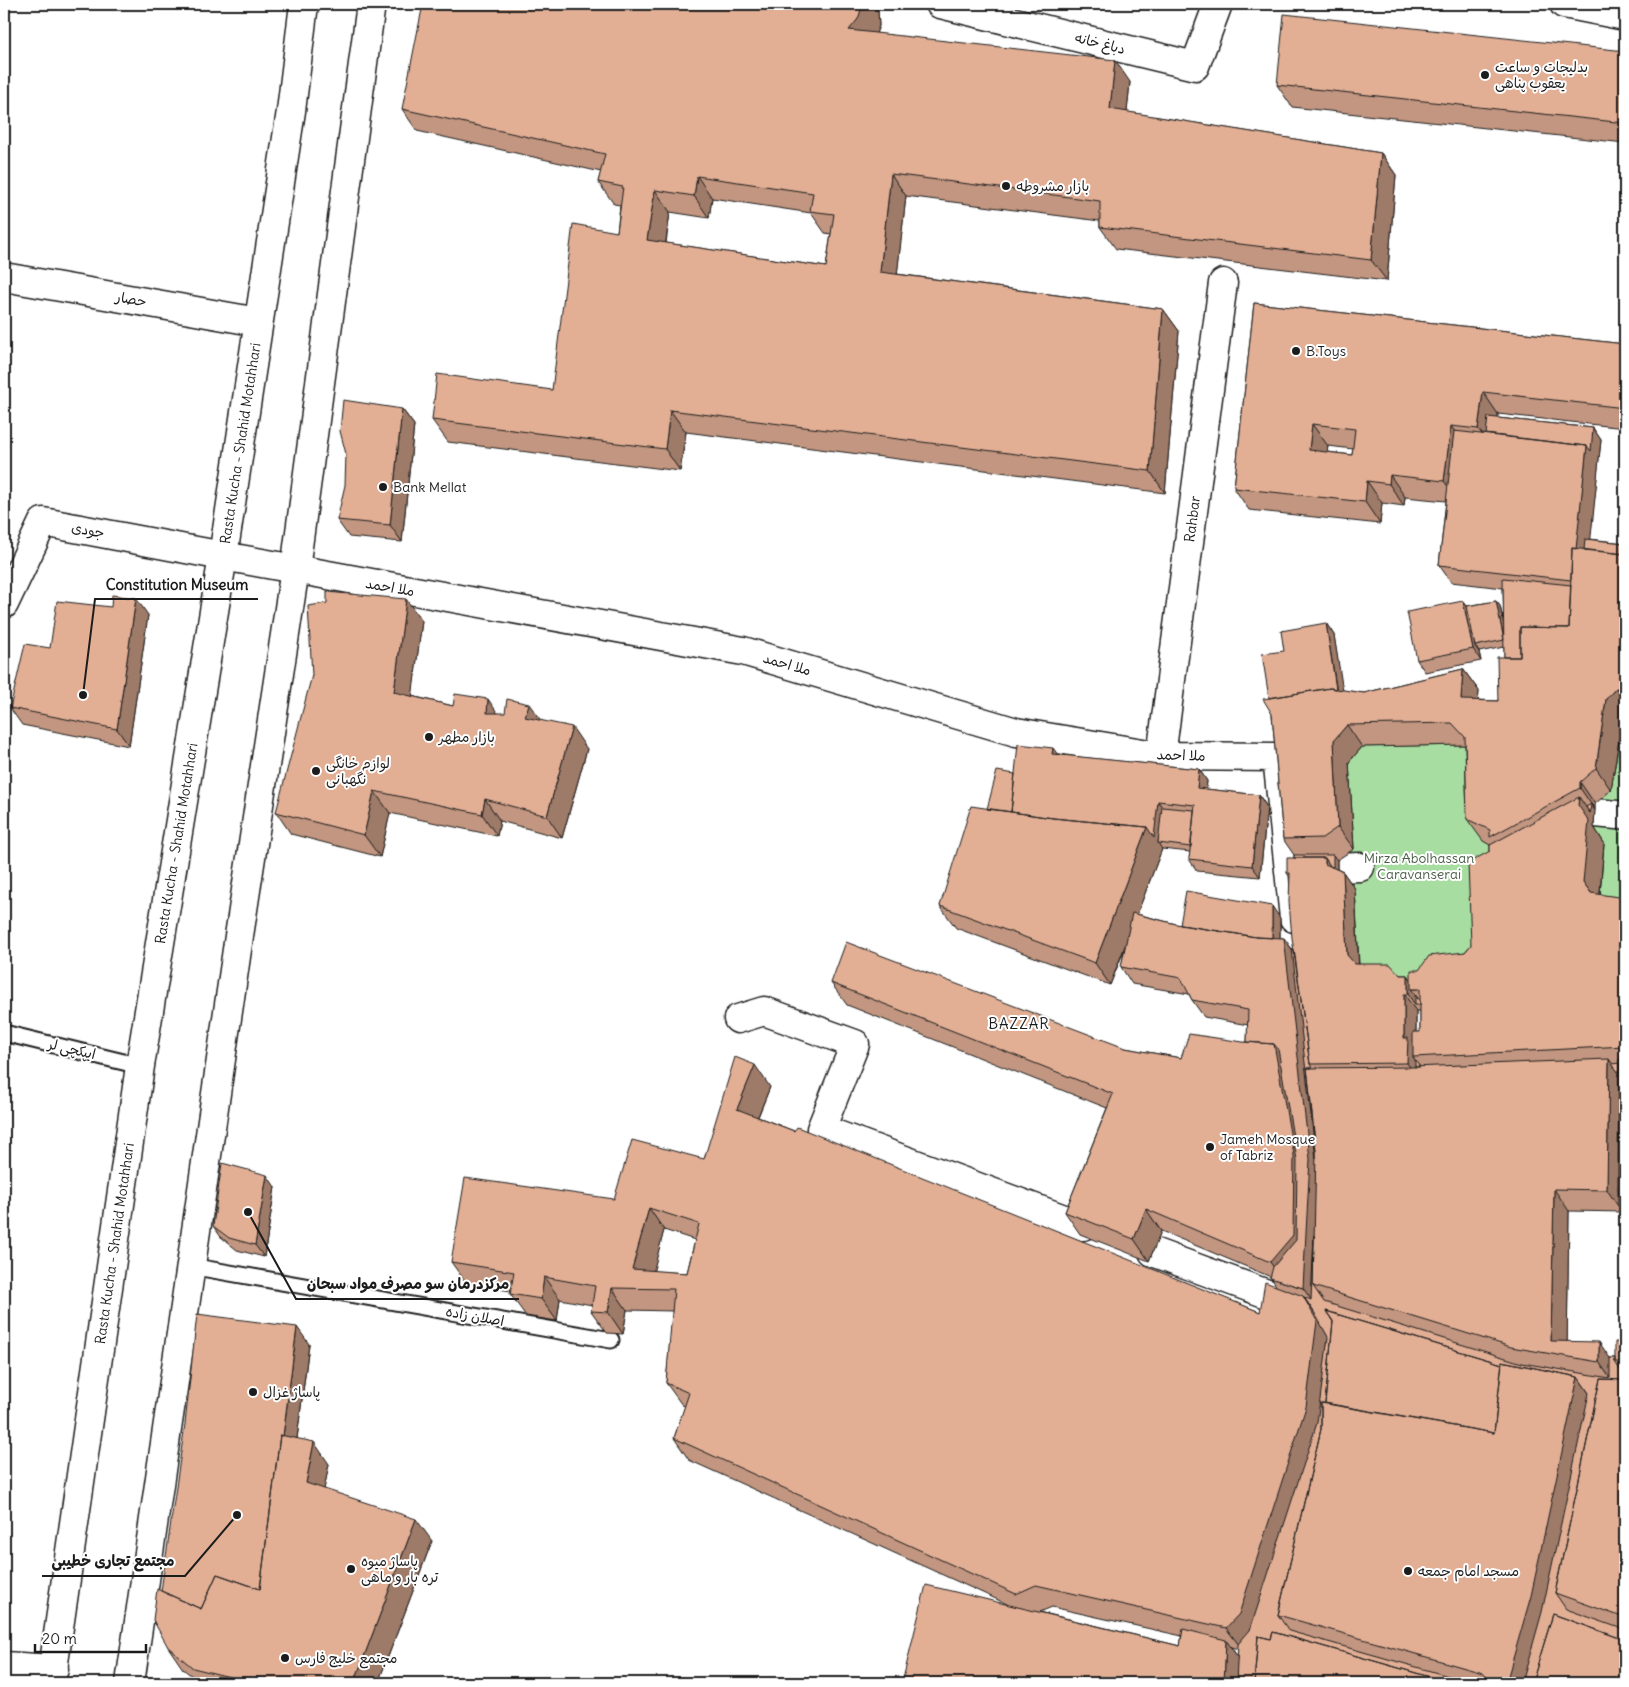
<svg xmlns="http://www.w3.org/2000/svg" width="1629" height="1687" font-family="Delius,'Playpen Sans Arabic',sans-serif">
	<rect width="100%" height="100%" fill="#fff"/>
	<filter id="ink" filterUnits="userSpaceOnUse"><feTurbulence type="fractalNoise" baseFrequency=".02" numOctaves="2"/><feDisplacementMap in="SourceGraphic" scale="10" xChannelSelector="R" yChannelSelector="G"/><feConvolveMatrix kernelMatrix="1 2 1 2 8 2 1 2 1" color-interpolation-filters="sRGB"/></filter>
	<g filter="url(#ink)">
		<path fill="#a7dda0" stroke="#627c5e" d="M1625,717v201l-26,-14 5,-61 -10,-16 1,-23 16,-14 11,-69z
			M1468,745l38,107 -20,115 -52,25 -75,-20 -4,-83 -18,-8 12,-119 13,-15z"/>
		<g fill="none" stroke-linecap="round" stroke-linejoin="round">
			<defs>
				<path id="lane" d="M4,1033l136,33
					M190,1266l421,74"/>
				<g id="street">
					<path d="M940,4l255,62 23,-62"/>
					<path d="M1564,4l61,12"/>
					<path d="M4,277l254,45"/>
					<path d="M295,569l448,82 273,81 145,24 116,1 17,161"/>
					<path d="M4,604l39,-82 180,34"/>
					<path id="s1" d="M1161,756l62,-473"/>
					<path d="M1595,813l22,2"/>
					<path d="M1337,868l23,-1"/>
					<path d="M738,1019l26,-8 91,33 -34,85 262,97"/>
					<path d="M1153,1252l128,47"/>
					<path d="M4,1666l50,3"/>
				</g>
				<g id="primary">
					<path d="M223,556l72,13"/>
					<path id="s2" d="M51,1683l89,-617 83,-510 68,-445 13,-107"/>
					<path d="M130,1683l109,-747 56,-367 76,-565"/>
				</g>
			</defs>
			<use href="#lane" stroke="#1c1c1c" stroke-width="19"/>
			<use href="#street" stroke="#1c1c1c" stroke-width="31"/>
			<use href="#primary" stroke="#1c1c1c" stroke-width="31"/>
			<use href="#lane" stroke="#fff" stroke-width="15"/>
			<use href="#street" stroke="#fff" stroke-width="28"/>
			<use href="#primary" stroke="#fff" stroke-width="28"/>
		</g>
		<path fill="#c29680" stroke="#1c1c1c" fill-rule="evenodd" d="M878,11l1,15 -3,7 254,49 -3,30 254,41 15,22 -9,106 -271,-32 -16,-22v-6l-194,-25 -9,78 266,35 16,22 -14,162 -479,-61 -6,39 -232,-29 -16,-22 120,-30 65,-158 3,-27 -6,-1 -16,-22 3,-10 -184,-41 -15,-22zM712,198l99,15 14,20 6,1 -5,33 -160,-24 4,-31 39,6z
			M1625,51v92l-333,-36 -15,-22z
			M1254,303l371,41v84l-127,-14v4l95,10 8,12 -11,99 35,4v174l-3,4 -11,69 -16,14 -1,23 10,16 -4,52 25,3v314l-56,-1 -2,131 43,16h5l10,-16v341h-723l105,-79 -318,-144 -15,-22 11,-32 -3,-1 -16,-22 7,-72 -46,-1 -4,24 -16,-1 -16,-22 1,-6 -32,-6 -3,22 -31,-5 -16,-22 1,-3 -44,-7 -16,-22 163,-63 90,-40 66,-72 -12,30 502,195 16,-26 -5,-9 -110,-46 -12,30 -69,-27 -15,-22 42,-104 -260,-103 -16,-22 294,65 56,10 66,-16 1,-17 -44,-8 -12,-17 -3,-6 -57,-10 -11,-17 4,-19 -15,37 -154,-57 -16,-22 47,-97 28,-35 43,-19 141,14 8,12 -1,8 53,6 8,12 -7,70 -63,-6 -8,-12 1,-7 -28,-3 -25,65 43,11 100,-7v20h4l8,11h2l-5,-73 -2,-3 7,-15v-3l-11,-16 -11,-125 -3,-16 15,-47 42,-28 8,12 8,55 22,3 99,-24 16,22 -1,9 20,1 6,-44v-10l-25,5 2,9 -56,11 -8,-12 46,-59 4,5 29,-5 4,5 4,17 -1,-35 -52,-6 -12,-17 7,-64 -41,-4 -1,9 -22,-3 -2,21 -131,-14 -15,-22zM1328,446l25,3 -1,6 -25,-3zM1465,745l2,74 16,22 7,4v6l-19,94 -6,7 -46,18 -8,10 -3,-5h-8l-41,-11 -4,-75 -12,-17 -6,-3v-9l17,-11 -5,-87 13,-15zM1416,1011h4v21h-4zM664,1230l31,10 -8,33 -34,-2zM1052,1607l130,29 -2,10 -140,-34zM1231,1647l7,2 -1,7z
			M402,409l12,16 -12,117 -53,-5 -12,-17z
			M111,607l37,8 -19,131 -107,-21 -12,-17 40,-60z
			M422,621l-10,75 41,10 88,14 46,29 -25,89 -62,-17 -3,15 -107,-23 -10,44 -89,-23 -15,-22z
			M275,1187l-11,70 -27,-7 -16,-13 -8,-11z
			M309,1344l-12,95 32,25 -5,25 108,52 -54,142h-177l-18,-14 -15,-22 -7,-56z"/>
		<path fill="#9e7a68" stroke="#1c1c1c" d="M863,4h11l4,7 1,15 -6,15 -24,-11z
			M1115,60l15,22 -5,49 -15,-22z
			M1381,153l15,22 -9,106 -16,-21z
			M891,174l15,22 -11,98 -15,-22z
			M697,176l15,22 -3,20 -15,-22z
			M655,190l15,22 -7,50 -16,-22z
			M1163,309l16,22 -14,162 -15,-22z
			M1483,392l15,22 -3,26 -9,-1 -8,-10z
			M402,409l12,16 -12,117 -12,-17z
			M670,410l16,22 -6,39 -15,-22z
			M1312,424l16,22 -4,26 -15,-22z
			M1451,426l15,22 -6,55 -16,-22z
			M1593,428l8,12 -13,125 -16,15 15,-134z
			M1390,475l15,22 -1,9 -15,-22z
			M1367,481l15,22 -2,21 -15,-22z
			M136,598l12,17 -19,131 -12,-17z
			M406,599l16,22 -12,93 -16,-22z
			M1463,601l8,11 4,34 4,6 2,9 -8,-12z
			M1496,601l4,5 8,40 -4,-6z
			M1326,623l8,12 12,75 -8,-11z
			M1463,669l16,22 -2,31 -16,-22z
			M1616,688l9,13v16l-3,4 -11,69 -15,-22 10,-69z
			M488,699l15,22 -16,-8z
			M529,704l16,22 -20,-9z
			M1347,725l15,22 -13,15 5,87 -16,-22 -4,-87z
			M572,727l15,22 -25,89 -15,-22z
			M1053,748l8,11 -9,-5z
			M1199,769l8,12 -2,19 -8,-12z
			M1580,782l15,22v6l-15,-22z
			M374,791l16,22 -10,44 -16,-22z
			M1259,795l8,12 -7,70 -8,-11z
			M1579,797l11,16 1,-9 4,6 -1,17 10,16 -5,61 -16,-22 -5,-77z
			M485,799l15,22 -3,15 -15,-22z
			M1158,801l8,12 -8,30 4,6 -52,136 -15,-22 52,-136z
			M1333,855l4,5v21l-12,-17v-6z
			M1343,872l12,17 4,83 -12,-17z
			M1272,906l8,12v37l-8,-12z
			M1284,938l12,17 25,221 -8,110 2,19 -12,-17 -19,-6 -14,-20 4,-218z
			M1408,975l9,14h-6l9,12 -5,4 -7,-11z
			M1404,994l12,17v39l-3,7 6,9v14l-12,-17 -3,-25z
			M1609,1059l16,22 -7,109 5,7 -5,9 -11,-16z
			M755,1065l15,22 -18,44 -15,-22z
			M267,1175l8,12 -11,70 -9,-12z
			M1554,1189l15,22 -2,145 -16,-15z
			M649,1208l15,22 -15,59 -17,-20z
			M1146,1209l15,22 -12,30 -15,-22z
			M544,1277l16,22 -3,22 -16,-22z
			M612,1288l15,22 -4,24 -15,-22z
			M1303,1296l15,22 14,25 -11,86 -67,207 -12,13 -16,-21z
			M297,1327l12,17 -34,267 -12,-17z
			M1599,1342l15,22v20l-15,-22z
			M1578,1377l15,22 -66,284h-21z
			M314,1442l15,22 -8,41 -15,-22z
			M416,1519l16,22 -54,142h-24z
			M1226,1640l15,22v21h-17z"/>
		<path fill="#e2af95" stroke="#1c1c1c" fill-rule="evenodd" d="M423,4h440l-5,15 -9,11 266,30 -5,49 271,44 -10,107 -271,-33v-26l-209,-27 -11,98 283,37 -13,162 -480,-61 -5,39 -233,-29 5,-46 115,16 21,-166 44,8 6,-45 -25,-5 7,-28 -203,-45zM697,176l116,17 -3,18 24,3 -8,53 -179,-27 8,-50 39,6z
			M1284,14l341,37v72l-348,-38z
			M1254,303l371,41v64l-142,-16 -5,37 -27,-3 -7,55 -54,-6 -1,9 -22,-3 -2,21 -131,-14zM1312,424l43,5 -3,26 -43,-5z
			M343,400l59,9 -12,116 -53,-5 8,-35 1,-31 -6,-23z
			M1488,417l105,11 -2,23 -4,-5 -101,-12z
			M1454,431l133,15 -11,103 -4,-1 -1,32 -132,-15z
			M1585,539l40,4v11l-41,-4z
			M1572,548l53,6v135l-9,-1 -10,11 -10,69 -16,14v6l-90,49v-7l-23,-11 -2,-82 -13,-14 -105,2 -13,15 4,87 -16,11 -39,1 -11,-125 -9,-15 67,-11 34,5 99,-24 -2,31 37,1 -1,-44h23v-30l49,1z
			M1503,578l68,7 -2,43 -49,-1v30h-16z
			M327,592l79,7 -12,93 59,14 2,-12 33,5 -1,14h18l2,-14 22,5 -4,13 47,10 -25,89 -62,-17 -3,15 -108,-23 -10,44 -88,-23 36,-137 -4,-69 19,-3z
			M112,595l24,3 -19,131 -107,-21 15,-64 25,4 7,-47 54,6z
			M1463,601l10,48 -56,11 -10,-48z
			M1496,601l8,39 -29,6 -8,-40z
			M1326,623l10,66 -6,-1 -61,10 -7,-44 22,-3 -3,-20z
			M1018,744l35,4 -1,6 147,15 -2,19 62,7 -7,71 -63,-7 6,-54 -37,-4 -4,37 -7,-11 -94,-9 -42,-6z
			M997,771l18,3 -4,38 -24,-3z
			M1579,797l-1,8 11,16 -6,61 8,11 34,5v148l-212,11v-25h7v-43h-9v-19h8l10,-14 36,-4 6,-7 -3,-82 22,-12v-6z
			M1591,804l-1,9 -4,-6z
			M971,806l82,12 94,9 -52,136 -155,-57z
			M1162,807l32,3 -3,37 -33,-4z
			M1294,855h39v12h-2l-6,-9h-31z
			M1287,858h38v6l18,8 4,83 8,9h35l10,11h8v19h-4v44h4l-1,25 -97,1 -18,-126 -3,-36 1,-29h-3z
			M1186,891l86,15v32l-16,-1 -76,-12z
			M1132,913l44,11 80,13 28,1 26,221 -7,129 -33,-10 3,-11 23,-27 1,-80 -19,-111 -4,-5 -27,-2 1,-32 -56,-10 -11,-22 -60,-11z
			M846,942l279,106 56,10 8,-24 54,8 31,2 20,111 -1,80 -23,27 -124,-53 -12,30 -69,-27 48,-118 -282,-111z
			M1292,949h2l16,115 2,4h-5l9,84v7z
			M1415,995l5,7v3h-5z
			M735,1057l20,8 -18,44 57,22 3,-4 463,185 5,-30 38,14 14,25 -11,86 -67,207 -13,14 -190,-43 -20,9 -342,-156 15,-45 -23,-10 8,-94 -62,-1 -4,24 -17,-1 4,-25 -51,-9 -3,22 -31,-5 4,-22 -63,-10 14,-84 149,21 18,-59 72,19zM649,1208l50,16 -12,49 -55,-4z
			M1609,1059l-2,131 -53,-1 -3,152 48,1v20l-88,-15 -198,-61 3,-134 -9,-84 106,-1z
			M1619,1059h6v131h-7z
			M1415,1060l5,7h-5z
			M1619,1063v10l-7,-9z
			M222,1163l45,12 -12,70 -26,-7 -16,-12z
			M1618,1191l7,10v5h-7z
			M1314,1235l-1,51 11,16 198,61 88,15v-20h5v4l10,15v3l-25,-1 -45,214 11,16 59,21v10l-72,-26 -21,69h-10l20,-71 47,-219 -11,-16 -76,-16v3l-176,-53 7,11 -8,81h-4v26l-43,186 11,16 184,52h-22l-178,-51 -2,7 -13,-3 -4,47h-18l2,-39 12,-14 67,-207 11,-86 -14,-25 -10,-15 7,3z
			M1326,1311l176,53 -8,69 -169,-30 8,-82z
			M197,1314l100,13 -14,109 -3,-1 -20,154 -43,-15 -16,35 -40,-18 24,-167z
			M1615,1342h10v20h-10z
			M1502,1361l76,16 -47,219 -25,87h-14l-9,-10 -205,-58 43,-186v-26l173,30z
			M1600,1379l25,1v238l-70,-25z
			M280,1435l34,7 -8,41 110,36 -62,164h-111l-9,-5 -41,-10 -25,-21 -15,-27 4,-31 44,20 16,-35 43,15z
			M926,1585l254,61 3,-17 43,11 -2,43h-322z
			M1553,1614l72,26v43h-93z
			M1273,1632l178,51h-197l4,-47 13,3z"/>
	</g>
	<g fill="#1c1c1c" stroke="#fff" stroke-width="2">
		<circle cx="1485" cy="75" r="5"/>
		<circle cx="1006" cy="186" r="5"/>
		<circle cx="1296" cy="351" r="5"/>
		<circle cx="383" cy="487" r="5"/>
		<circle cx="429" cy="737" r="5"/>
		<circle cx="316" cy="771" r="5"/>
		<circle cx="1210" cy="1147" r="5"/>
		<circle cx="253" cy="1392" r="5"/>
		<circle cx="351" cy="1569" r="5"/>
		<circle cx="1408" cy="1571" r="5"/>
		<circle cx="285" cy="1658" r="5"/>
	</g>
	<g text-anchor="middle" stroke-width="4" stroke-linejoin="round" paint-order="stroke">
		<g font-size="14" fill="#1c1c1c" stroke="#fff">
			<text transform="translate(1100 43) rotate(14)" y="5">دباغ خانه</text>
			<text transform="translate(131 299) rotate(10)" y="5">حصار</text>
			<text dy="5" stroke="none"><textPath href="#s2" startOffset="1254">Rasta Kucha - Shahid Motahhari</textPath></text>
			<text dy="5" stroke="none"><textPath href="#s1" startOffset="239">Rahbar</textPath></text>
			<text transform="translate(88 530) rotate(11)" y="5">جودی</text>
			<text transform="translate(390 587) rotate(10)" y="5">ملا احمد</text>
			<text transform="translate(787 664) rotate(16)" y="5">ملا احمد</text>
			<text transform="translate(1181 755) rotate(2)" y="5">ملا احمد</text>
			<text dy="5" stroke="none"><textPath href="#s2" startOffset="849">Rasta Kucha - Shahid Motahhari</textPath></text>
			<text transform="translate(72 1049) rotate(13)" y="5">ایپکچی لر</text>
			<text dy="5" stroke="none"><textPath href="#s2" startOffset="444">Rasta Kucha - Shahid Motahhari</textPath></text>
			<text transform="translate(475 1316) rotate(10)" y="5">اصلان زاده</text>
		</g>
		<g font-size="14" fill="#1c1c1c" stroke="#fff" text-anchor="start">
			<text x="1495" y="72">بدلیجات و ساعت<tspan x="1495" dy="16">یعقوب پناهی</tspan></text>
			<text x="1016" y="191">بازار مشروطه</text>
			<text x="1306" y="356">B.Toys</text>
			<text x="393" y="492">Bank Mellat</text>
			<text x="439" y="742">بازار مطهر</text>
			<text x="326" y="768">لوازم خانگی<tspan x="326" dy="16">نگهبانی</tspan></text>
			<text x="1220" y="1144">Jameh Mosque<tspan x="1220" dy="16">of Tabriz</tspan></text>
			<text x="263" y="1397">پاساژ غزال</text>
			<text x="361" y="1566">پاساژ میوه<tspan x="361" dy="16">تره بار و ماهی</tspan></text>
			<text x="1418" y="1576">مسجد امام جمعه</text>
			<text x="295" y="1663">مجتمع خلیج فارس</text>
		</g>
		<g font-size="14" fill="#4d604a" stroke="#fff">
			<text x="1419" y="863">Mirza Abolhassan<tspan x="1419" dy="16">Caravanserai</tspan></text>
		</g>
		<g font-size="15" letter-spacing="1" fill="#1c1c1c" stroke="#fff">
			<text x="1019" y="1029">BAZZAR</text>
		</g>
	</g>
	<path fill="none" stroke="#1c1c1c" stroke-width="2" d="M83 695L95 599H258M248 1212L296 1299H519M237 1515L185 1576H42"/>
	<g fill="#1c1c1c" stroke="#fff" stroke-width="2">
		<circle cx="83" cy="695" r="5"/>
		<circle cx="248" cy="1212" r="5"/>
		<circle cx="237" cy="1515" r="5"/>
	</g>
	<g font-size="15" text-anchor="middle" font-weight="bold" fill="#1c1c1c" stroke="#fff" stroke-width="4" stroke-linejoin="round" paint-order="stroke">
		<text x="177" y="590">Constitution Museum</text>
		<text x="408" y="1289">مرکزدرمان سو مصرف مواد سبحان</text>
		<text x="113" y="1566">مجتمع تجاری خطیبی</text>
	</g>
	<rect width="1629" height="1687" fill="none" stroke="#fff" stroke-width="20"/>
	<rect x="10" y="10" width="1609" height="1667" fill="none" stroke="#1c1c1c" stroke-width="2" filter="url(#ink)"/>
	<path d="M35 1644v8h111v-8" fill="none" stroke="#1c1c1c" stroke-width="2.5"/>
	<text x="42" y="1644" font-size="15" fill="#1c1c1c" stroke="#ffffff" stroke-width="4" paint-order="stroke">20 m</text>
</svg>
